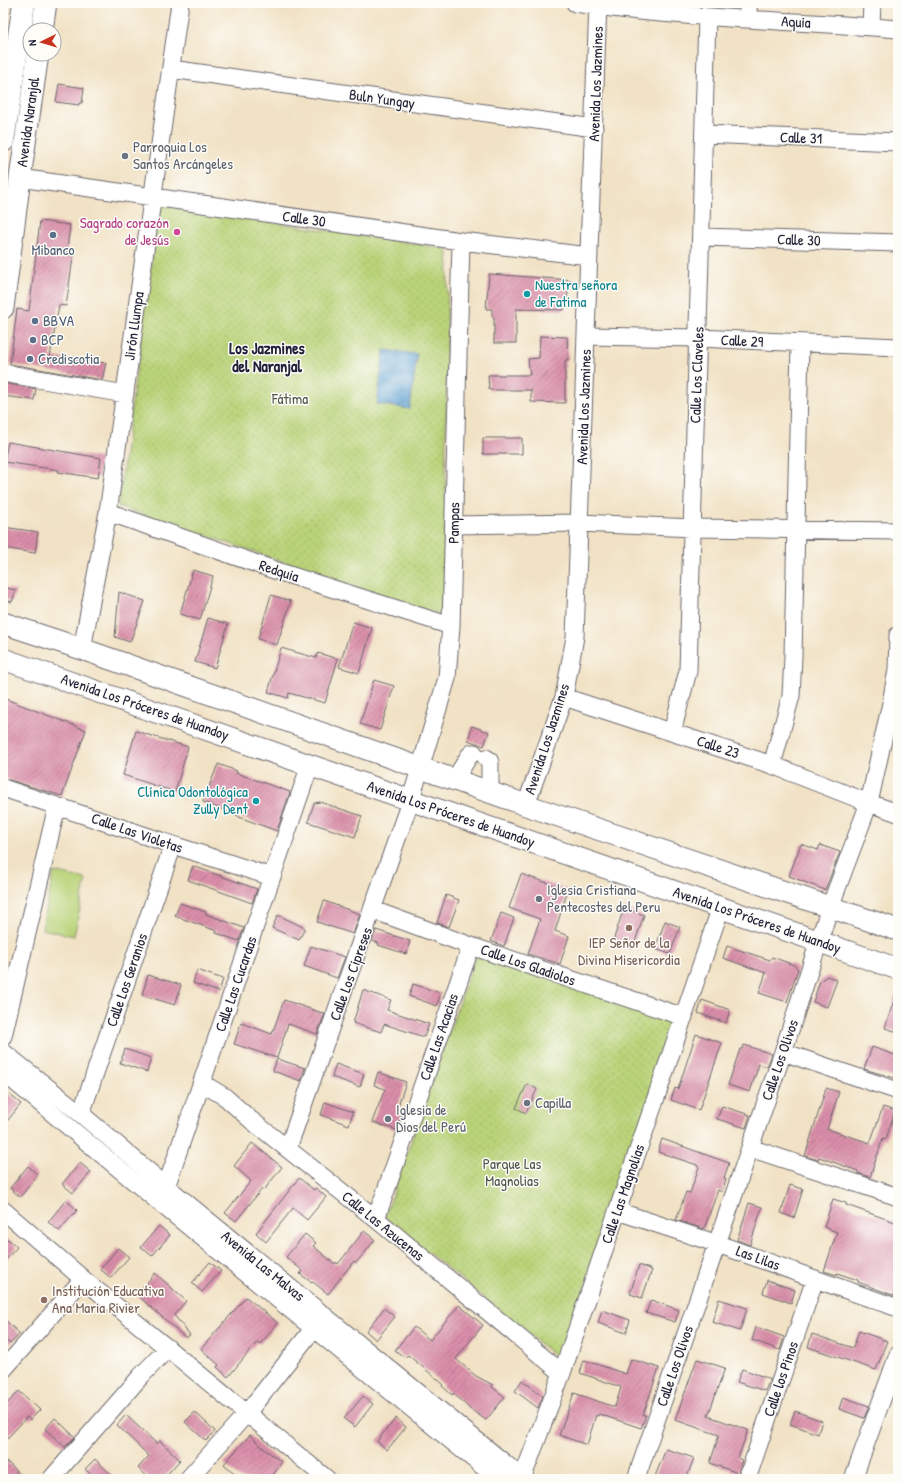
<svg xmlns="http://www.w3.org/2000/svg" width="901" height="1482" font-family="'Patrick Hand',sans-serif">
	<defs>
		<pattern id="park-dots" width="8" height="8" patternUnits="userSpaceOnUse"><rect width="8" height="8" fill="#b9d378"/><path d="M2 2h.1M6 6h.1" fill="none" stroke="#9fb569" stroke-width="1.8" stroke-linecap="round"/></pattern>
		<pattern id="water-waves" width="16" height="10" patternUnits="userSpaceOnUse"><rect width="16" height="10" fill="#61a2d4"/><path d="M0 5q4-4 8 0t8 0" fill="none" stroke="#5084ad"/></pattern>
		<pattern id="building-hatch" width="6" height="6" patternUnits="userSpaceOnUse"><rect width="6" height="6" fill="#da8ea9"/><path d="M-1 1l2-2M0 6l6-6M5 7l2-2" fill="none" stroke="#b0748b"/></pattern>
	</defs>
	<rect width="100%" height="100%" fill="#fdfcf7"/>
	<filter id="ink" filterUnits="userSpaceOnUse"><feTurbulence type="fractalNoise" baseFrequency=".025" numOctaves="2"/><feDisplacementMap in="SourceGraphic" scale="8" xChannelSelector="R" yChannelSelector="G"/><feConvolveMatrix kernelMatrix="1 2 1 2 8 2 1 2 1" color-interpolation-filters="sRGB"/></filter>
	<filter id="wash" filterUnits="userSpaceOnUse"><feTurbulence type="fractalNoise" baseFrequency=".012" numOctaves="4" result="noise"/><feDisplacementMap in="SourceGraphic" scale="16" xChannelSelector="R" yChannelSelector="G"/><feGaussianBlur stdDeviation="0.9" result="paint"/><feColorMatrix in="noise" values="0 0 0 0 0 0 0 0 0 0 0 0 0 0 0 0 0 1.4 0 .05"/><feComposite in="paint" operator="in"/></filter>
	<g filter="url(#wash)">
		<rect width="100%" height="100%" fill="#f1e2c5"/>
		<path fill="#b9d378" stroke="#6e7a5a" d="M54,872l32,7 -12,57 -32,-7z"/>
		<path fill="url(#park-dots)" stroke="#6e7a5a" d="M159,205l289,44 -4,367 -326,-110z
			M476,954l199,68 -115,338 -175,-143z"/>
		<path fill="url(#water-waves)" stroke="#426288" d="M384,350l33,4 -7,55 -33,-5z"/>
		<g id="blocks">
			<path fill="url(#building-hatch)" d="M59,84l25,4 -2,15h-3v2l-23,-3z
				M40,221l30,4 -3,25 7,1 -8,55 -7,-1 -9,52 56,6 -4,17 -92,-16 7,-55 12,2z
				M489,274l82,6 -7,30 -48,-1v34h-22v-26h-2v-8h-6z
				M540,336l27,1 1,23h-3v43l-34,-1v-12h-42l-1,-15h42l-2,-16 11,-1z
				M3,383l33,6 -2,11 -31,-4z
				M483,438h39v16h-39z
				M8,442l93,16 -3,20 -40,-6 1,-2 -55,-8z
				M3,527l35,5 -3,21 -32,-5z
				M193,570l20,6 -13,44 -20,-6z
				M6,588l10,2 -4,12 -9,-3v-6z
				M119,592l26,9 -15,41 -15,-5z
				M271,595l20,6 -14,44 -19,-6z
				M208,618l20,6 -13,44 -20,-6z
				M353,622l19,6 -13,45 -20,-6z
				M281,648l35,10 2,-5 20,6 -13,44 -36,-10 -1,5 -20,-6z
				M374,680l20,6 -14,44 -20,-6z
				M3,698l83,32 -24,66 -59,-18z
				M472,726l17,6 -5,14 -16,-6z
				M136,731l52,16 -13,45 -52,-17z
				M218,764l19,7 -1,2 54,19 -13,39 -38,-14v-1l-36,-14z
				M320,802l42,14 -7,21 -47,-15 6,-19z
				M801,844l17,6 2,-5 20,7 -15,38 -36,-14z
				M193,866l64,23 -5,14 -64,-23z
				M521,874l47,16 -13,41 14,5 -9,28 -32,-10 12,-35 -31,-11z
				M446,895l13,5 -10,27 -12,-4z
				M324,901l36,13 -7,20 -36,-12z
				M180,903l26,9v2l38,14 -5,13 -23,-8 1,-2 -42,-15z
				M624,908l20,7 -11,33 -20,-7z
				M501,913l13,5 -10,28 -13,-5z
				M278,915l27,13 -6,12 -27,-12z
				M665,921l15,6 -10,27 -15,-5z
				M376,930l34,11 -4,13 -28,-9 1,-2 -7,-2z
				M311,946l34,11 -8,21 -33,-12z
				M727,946l43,14 2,-3 22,8 4,4 -11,33 -28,-9 7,-20 -43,-15z
				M197,970l26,9 -4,13 -26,-9z
				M148,975l33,10 -6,20 -33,-10z
				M827,976l10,4 -10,27 -14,-5 7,-21z
				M413,984l28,9 -4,13 -28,-10z
				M363,990l28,10 -4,10 42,14 -5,13 -40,-13 -3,8 -28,-9z
				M896,994h2v38l-13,-4z
				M284,1000l41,14 -8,20 -29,-10 -11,34 -43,-14 7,-21 31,11z
				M702,1000l28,10 -4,13 -28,-10z
				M696,1034l26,9 -23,67 -28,-10 4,-12 3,1z
				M744,1045l28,9 -5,13 -8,-3 -9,28 -22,-7 12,-36h2z
				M872,1047l26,9v23l-34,-10z
				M125,1049l26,9 -4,14 -27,-9z
				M277,1059l28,9 -4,13 -28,-10z
				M336,1064l28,10 -4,13 -28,-10z
				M378,1072l28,10 -10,30 6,2 -6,16 -24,-8 13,-33 -11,-4z
				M527,1084l10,5 -11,24 -10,-5z
				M826,1088l13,4 -12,37 43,14 13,-36 12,4 -9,28 -3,-1 -13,39 -12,-4v-2l-39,-14 -1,3 -13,-4z
				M3,1089l18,15 -18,22z
				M325,1102l28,10 -4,13 -28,-10z
				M722,1106l28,9 -4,13 -29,-9z
				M662,1139l67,24 -5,15 2,1 -4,13 -4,-2 -14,39 -28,-9 10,-28 4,1 9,-26 -2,-1v-1l-39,-13z
				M252,1143l30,24 -18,23 -2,-1 -26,32 -11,-8 26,-32 -17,-15z
				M80,1163l11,9 -18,21 -11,-9z
				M28,1166l10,9 -18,22 -10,-9z
				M299,1178l15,12 2,-2 10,9 -19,23 -14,-12 -27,34 -10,-9z
				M790,1185l13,4 -9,29 -13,-5z
				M833,1199l13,4v2l52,18v74l-40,-15v-2l-21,-7v2l-13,-4 13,-39 -13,-5z
				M66,1200l11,10 -18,21 -11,-9z
				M749,1203l13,4 -12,38 -13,-5z
				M159,1226l11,9 -18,21 -11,-9z
				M364,1231l11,9 -19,23 -2,-2 -26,33 -16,-13 -1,1 -11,-8 3,-3 -17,-14 19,-23 11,9 -3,3 22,18 1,-2 2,2z
				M8,1239l9,8 -14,16v-19z
				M118,1248l11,9 -18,21 -11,-9z
				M210,1262l11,9 -19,21 -10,-9z
				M639,1265l13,5 -10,28 -12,-4z
				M155,1273l31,28 -12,14 16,20 -4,3 -49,-43z
				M767,1280l28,10 -4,13 -28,-10z
				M246,1297l32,26 -18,21 -3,-2 -29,35 -11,-10 2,-2 -18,-16z
				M719,1299l28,9 -7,23 -28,-9z
				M651,1300l28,10 -4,12 -29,-9z
				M459,1305l24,20 -27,34 20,17 17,9 -2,1 14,11 -19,23 -16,-11 -17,-16 -1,2 -10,-9 1,-2 -35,-29 -3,3 -10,-8 19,-23 16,13z
				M384,1308l11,9 -19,23 -10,-9z
				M602,1310l28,10 -4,13 -28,-10z
				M3,1318l17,16 -10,10 -7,-7z
				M756,1327l28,10 -4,13 -28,-10z
				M859,1331l28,10 -11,29 -68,-23 4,-13 41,14z
				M631,1359l28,9 -16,47h3l-5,13 -42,-14 -1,2 -2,-1 -9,30 -28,-10 15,-42 41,14 6,-20 -41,-14 4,-13 42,14z
				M697,1359l28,9 -17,48 40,14 -10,28 4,2 -4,13 -28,-10 9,-28 -44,-15z
				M742,1369l28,10 -5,12 -28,-9z
				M522,1380l21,16 -5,12 -23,-17z
				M19,1391l21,19 -10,10 -3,-3 -24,26v-35z
				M363,1396l10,8 -18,23 -11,-8z
				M843,1397l26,9 -5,12 -25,-9z
				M795,1411l27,10 -4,13 -28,-10z
				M195,1412l20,19 -9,10 -21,-19z
				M126,1415l31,29 3,-3 20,19 -17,19h-13l-12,-11 11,-12 -32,-31z
				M55,1418l20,19 -10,10 -20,-18z
				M396,1418l10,9 -19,23 -10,-9z
				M250,1435l14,14 18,13 -12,17h-29l-17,-15z
				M666,1449l28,9 -8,21h-32z
				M3,1458l22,21h-22z
				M95,1459l21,20h-20l-11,-10z"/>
		</g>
	</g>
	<g filter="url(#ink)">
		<use href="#blocks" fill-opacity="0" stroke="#6a656b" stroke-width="1"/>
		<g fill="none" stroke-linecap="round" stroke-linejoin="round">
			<defs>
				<path id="minor" d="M575,3c107,16 216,17 323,26
					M747,19l2,-16
					M871,26l1,-23
					M171,69l423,59
					M704,134l194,8
					M20,178l441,63 128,15
					M701,237l197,6
					M587,336l111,2 200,9
					M3,373l122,21
					M108,512l172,60 171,54
					M454,525l125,-2 114,5 205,3
					M82,649l26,-137 72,-509
					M564,697l208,68 97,38 29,10
					M672,732l16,-61 19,-654
					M486,758l3,2 1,3v28
					M772,765l19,-69 2,-39 7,-313
					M455,779l14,-23 3,-3h2
					M3,788l170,57 99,32
					M526,805l38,-108 11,-60 23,-634
					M373,910l98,36 213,71
					M3,1036l54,-230
					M3,1052l78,62 86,73 357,292
					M783,1052l115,39
					M3,1072l157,131 338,276
					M202,1083l23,14 26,23 125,99 186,154
					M81,1114l92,-269
					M288,1148l123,-349 36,-121 4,-52 10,-385
					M750,1148l148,49
					M163,1196l147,-431
					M3,1210l80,69 244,200
					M617,1211l101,33 97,35 83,29
					M376,1219l95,-273
					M3,1370l80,-91
					M51,1479l90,-103 27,-28
					M188,1479l59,-66 74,-94
					M522,1479l40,-106 159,-466
					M636,1479l147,-427 47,-145 39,-104 22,-100 6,-33 1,-35
					M747,1479l68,-200
					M853,1479l45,-124"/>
				<path id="major" d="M42,30l4,-27
					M3,308l17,-130 18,-124
					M3,623l79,26 444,156 372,125
					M3,659l895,310"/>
				<path id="highway" d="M3,141l21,-138"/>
			</defs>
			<use href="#minor" stroke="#6a656b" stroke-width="19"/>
			<use href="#major" stroke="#6a656b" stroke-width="23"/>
			<use href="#highway" stroke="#6a656b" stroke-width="24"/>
			<use href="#minor" stroke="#fff" stroke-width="17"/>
			<use href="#major" stroke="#fff" stroke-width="21"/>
			<use href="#highway" stroke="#fff" stroke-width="22"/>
		</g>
	</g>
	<g fill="#6b7280" stroke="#fdfcf7" stroke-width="1.5">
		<circle cx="125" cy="156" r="4"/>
		<circle cx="539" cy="899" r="4"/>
		<circle cx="527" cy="1103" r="4"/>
		<circle cx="388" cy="1119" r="4"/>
	</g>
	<circle fill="#d1479c" stroke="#fdfcf7" stroke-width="1.5" cx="177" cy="232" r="4"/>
	<g fill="#5c6f8a" stroke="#fdfcf7" stroke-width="1.5">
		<circle cx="53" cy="235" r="4"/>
		<circle cx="35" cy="321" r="4"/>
		<circle cx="33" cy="340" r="4"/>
		<circle cx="30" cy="359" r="4"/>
	</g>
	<g fill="#0f9aa8" stroke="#fdfcf7" stroke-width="1.5">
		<circle cx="527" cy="294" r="4"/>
		<circle cx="256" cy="801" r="4"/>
	</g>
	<g fill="#8d6e63" stroke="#fdfcf7" stroke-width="1.5">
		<circle cx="629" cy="928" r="4"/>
		<circle cx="44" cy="1300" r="4"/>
	</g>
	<g text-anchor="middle" stroke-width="3" stroke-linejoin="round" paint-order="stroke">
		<g font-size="15" fill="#22223b" stroke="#fdfcf7">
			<text transform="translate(796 22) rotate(3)" y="5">Aquia</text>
			<text transform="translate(596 84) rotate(-88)" y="5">Avenida Los Jazmines</text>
			<text transform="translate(382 99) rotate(8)" y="5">Buln Yungay</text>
			<text transform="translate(28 122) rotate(-82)" y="5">Avenida Naranjal</text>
			<text transform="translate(801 138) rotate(2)" y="5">Calle 31</text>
			<text transform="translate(304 219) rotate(8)" y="5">Calle 30</text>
			<text transform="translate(799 240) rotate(2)" y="5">Calle 30</text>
			<text transform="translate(134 326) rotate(-82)" y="5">Jirón Llumpa</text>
			<text transform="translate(742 341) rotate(3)" y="5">Calle 29</text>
			<text transform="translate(697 375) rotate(-88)" y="5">Calle Los Claveles</text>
			<text transform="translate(584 407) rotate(-88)" y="5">Avenida Los Jazmines</text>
			<text transform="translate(454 523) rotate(-89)" y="5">Pampas</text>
			<text transform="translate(279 571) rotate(18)" y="5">Redquia</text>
			<text transform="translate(145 707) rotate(19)" y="5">Avenida Los Próceres de Huandoy</text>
			<text transform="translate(547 739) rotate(-72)" y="5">Avenida Los Jazmines</text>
			<text transform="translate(718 747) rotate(18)" y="5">Calle 23</text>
			<text transform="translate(451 814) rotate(19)" y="5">Avenida Los Próceres de Huandoy</text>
			<text transform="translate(137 833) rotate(19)" y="5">Calle Las Violetas</text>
			<text transform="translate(757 920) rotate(19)" y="5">Avenida Los Próceres de Huandoy</text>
			<text transform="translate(528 965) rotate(19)" y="5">Calle Los Gladiolos</text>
			<text transform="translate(351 974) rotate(-70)" y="5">Calle Los Cipreses</text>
			<text transform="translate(127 980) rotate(-71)" y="5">Calle Los Geranios</text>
			<text transform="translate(236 984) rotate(-71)" y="5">Calle Las Cucardas</text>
			<text transform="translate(439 1037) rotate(-71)" y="5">Calle Las Acacias</text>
			<text transform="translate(780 1060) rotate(-71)" y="5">Calle Los Olivos</text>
			<text transform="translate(623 1194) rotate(-71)" y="5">Calle Las Magnolias</text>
			<text transform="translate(383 1226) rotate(39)" y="5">Calle Las Azucenas</text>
			<text transform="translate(758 1258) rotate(20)" y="5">Las Lilas</text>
			<text transform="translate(263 1266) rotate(39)" y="5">Avenida Las Malvas</text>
			<text transform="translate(675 1366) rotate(-71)" y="5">Calle Los Olivos</text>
			<text transform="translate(781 1379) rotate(-71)" y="5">Calle los Pinos</text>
		</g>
		<g font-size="15" fill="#5b616d" stroke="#fdfcf7" text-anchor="start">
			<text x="133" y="152">Parroquia Los<tspan x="133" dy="17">Santos Arcángeles</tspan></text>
			<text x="547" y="895">Iglesia Cristiana<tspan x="547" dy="17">Pentecostes del Peru</tspan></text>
			<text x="535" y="1108">Capilla</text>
			<text x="396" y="1115">Iglesia de<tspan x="396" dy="17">Dios del Perú</tspan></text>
		</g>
		<g font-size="15" fill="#b23c85" stroke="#fdfcf7" text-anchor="end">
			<text x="169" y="228">Sagrado corazón<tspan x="169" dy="17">de Jesús</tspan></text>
		</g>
		<g font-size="15" fill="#4e5e75" stroke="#fdfcf7" text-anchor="start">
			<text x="53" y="255" text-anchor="middle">Mibanco</text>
			<text x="43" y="326">BBVA</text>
			<text x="41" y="345">BCP</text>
			<text x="38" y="364">Crediscotia</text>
		</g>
		<g font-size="15" fill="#0d838f" stroke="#fdfcf7" text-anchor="start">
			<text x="535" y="290">Nuestra señora<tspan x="535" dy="17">de Fatima</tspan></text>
			<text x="248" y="797" text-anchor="end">Clínica Odontológica<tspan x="248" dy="17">Zully Dent</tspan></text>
		</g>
		<g font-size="15" fill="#4f574d" stroke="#fdfcf7">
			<text x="290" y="404">Fátima</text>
			<text x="512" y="1169">Parque Las<tspan x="512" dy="17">Magnolias</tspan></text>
		</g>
		<g font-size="15" fill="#785e54" stroke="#fdfcf7">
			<text x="629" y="948">IEP Señor de la<tspan x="629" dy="17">Divina Misericordia</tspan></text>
			<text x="52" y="1296" text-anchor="start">Institución Educativa<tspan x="52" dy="17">Ana Maria Rivier</tspan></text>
		</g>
		<g font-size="16" font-weight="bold" fill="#22223b" stroke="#fdfcf7">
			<text x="267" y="354">Los Jazmines<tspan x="267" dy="18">del Naranjal</tspan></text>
		</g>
	</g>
	<rect width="901" height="1482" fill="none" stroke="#fdfcf7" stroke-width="16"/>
	<g transform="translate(42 42) rotate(265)"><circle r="19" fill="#fdfcf7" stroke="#a5a5ac"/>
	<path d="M0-3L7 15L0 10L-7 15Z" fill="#c8321e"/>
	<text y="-6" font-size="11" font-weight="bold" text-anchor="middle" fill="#22223b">N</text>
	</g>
</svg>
